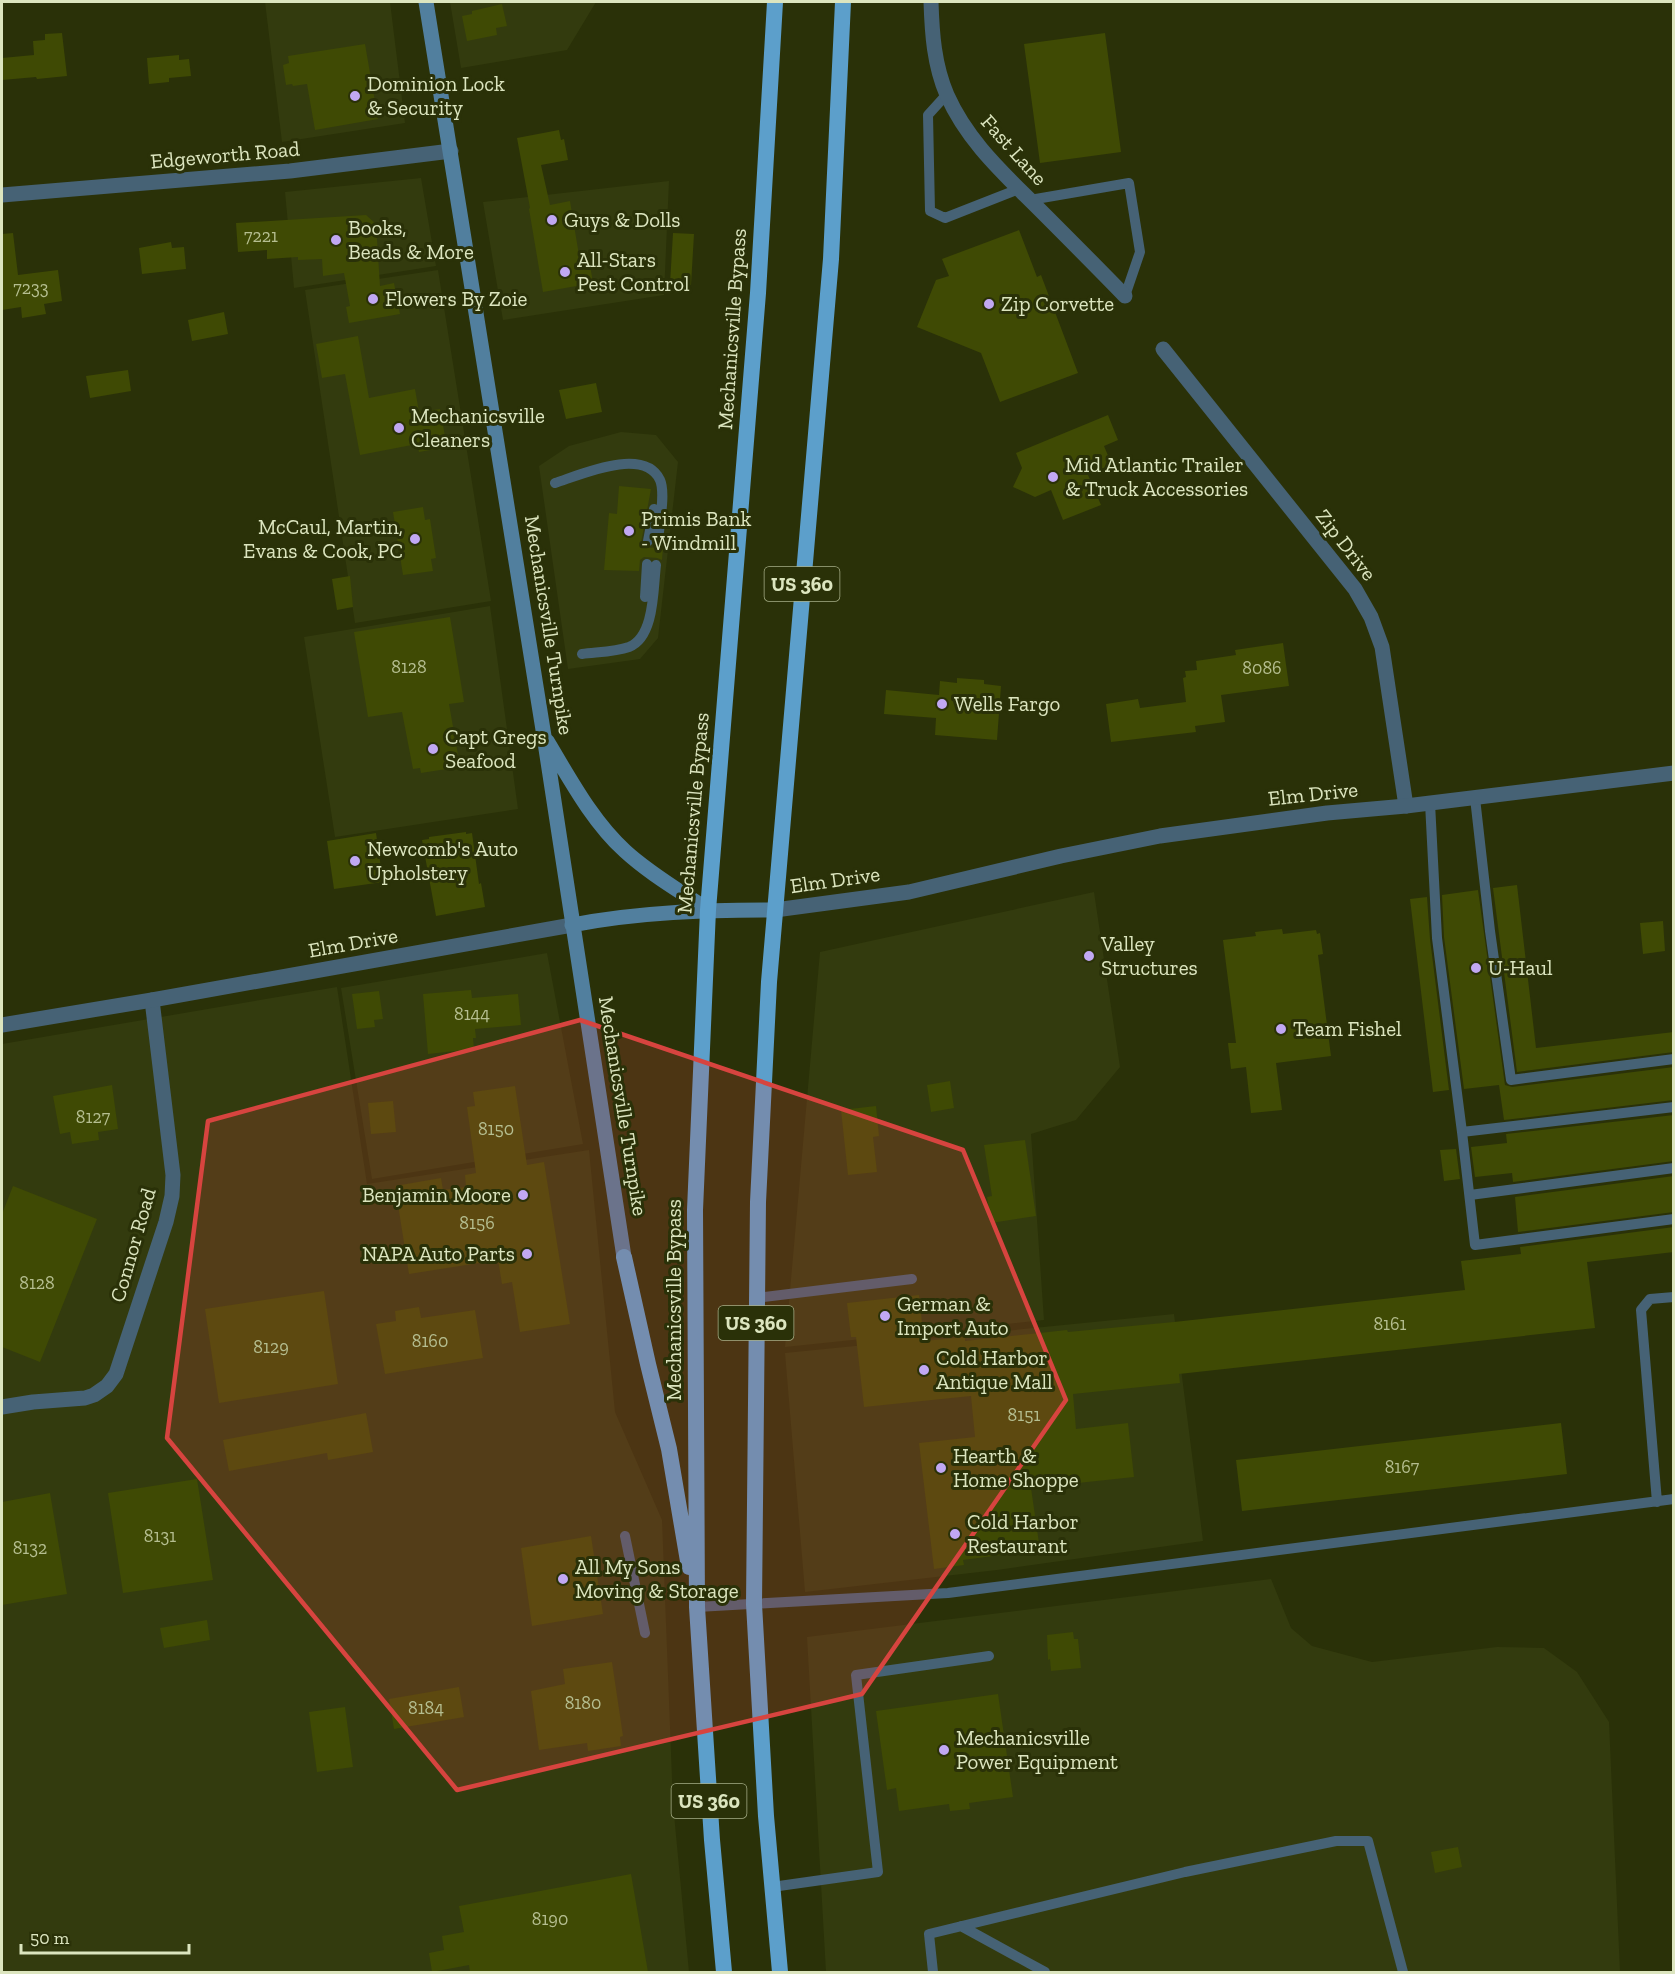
<svg xmlns="http://www.w3.org/2000/svg" width="1675" height="1974" font-family="'Zilla Slab',serif">
	<rect width="100%" height="100%" fill="#2a3108"/>
	<path fill="#333b0e" d="M265,2h125l15,121 -123,19z
		M450,2h146l-29,48 -106,18z
		M421,178l15,88 -142,22 -9,-96z
		M669,181l-5,114 -161,25 -20,-118z
		M438,270l53,331 -136,22 -50,-333z
		M621,432l35,3 22,27 -20,176 -18,21 -72,10 -29,-203 30,-20z
		M490,606l28,203 -183,28 -31,-200z
		M1094,892l26,175 -44,53 -45,14 13,186 -259,27 35,-395z
		M547,953l36,191 -211,35 -31,-191z
		M337,987l30,197 222,-34 26,262 47,108 11,284 16,168h-687v-928z
		M1174,1314l29,227 -206,29 -192,22 -20,-239z
		M1271,1579l20,49 21,18 60,16 125,-15 47,1 33,24 32,50 11,250h-794l-19,-335z"/>
	<path fill="#3f4a04" d="M502,4l5,22 -11,2 1,7 -30,6 -5,-25 10,-2v-3z
		M62,33l5,43 -30,3 -1,-2 -34,3v-22l32,-3 -1,-14 12,-1v-6z
		M1105,33l16,119 -81,11 -16,-119z
		M365,44l13,75 -63,11 -8,-46 -14,2 -1,-2 -6,1 -3,-20 6,-2 -1,-7z
		M179,55v5l10,-1 2,17 -22,2v4l-20,2 -2,-26z
		M559,130l2,10 3,-1 4,21 -27,5 9,40 20,-4 9,54 9,-2 5,30 -50,9 -14,-83 1,-1 -13,-70z
		M366,215l10,9 4,62 14,-3 6,31 -51,9 -3,-16 4,-1 -6,-33 -21,3 -1,-17 -24,1v-3l-31,2v-9l-29,2 -2,-29z
		M1019,230l18,47 4,-2 37,98 -78,29 -19,-49 -64,-26 19,-47 13,-4 -7,-17z
		M13,233l5,42 40,-5 4,31 -18,3 2,10 -24,4 -1,-11 -19,3v-76z
		M673,233l21,1 -3,51 -21,-1z
		M171,242l1,6 12,-1 2,22 -44,5 -3,-26z
		M224,312l4,22 -36,7 -4,-21z
		M358,336l11,62 46,-9 4,23 21,-3 7,38 -28,5 -2,-8 -57,11 -15,-81 -23,4 -6,-34z
		M128,370l3,21 -41,7 -4,-22z
		M596,383l6,29 -36,7 -7,-29z
		M1108,415l10,25 -14,6 8,19 -24,10 13,30 -38,15 -12,-30 -16,7 -22,-10 9,-19 -6,-15z
		M619,486l32,3 -10,54 6,5 16,-1 -1,13 -5,-2 -13,-1 -4,3 -1,11 -35,-1 5,-57 8,1z
		M423,507l2,13 5,-1 6,39 -5,1 2,12 -30,4 -10,-63z
		M350,576l3,31 -16,3 -5,-31z
		M450,617l14,85 -15,2 9,51 -6,1 1,12 -32,5 -1,-5 -7,1 -11,-57 -34,5 -14,-85z
		M1283,643l6,43 -68,9 4,27 -30,4 1,6 -85,10 -5,-38 32,-5 2,9 46,-6 -3,-24 3,-1 -1,-6 12,-1 -1,-9 40,-6 -1,-5z
		M957,678l27,2v4l17,2 -4,54 -62,-5 1,-17 -52,-4 2,-24 53,5 1,-14 17,2z
		M466,832v2l6,-1 7,51 2,-1 4,24 -49,9 -14,-76 7,-1v-2z
		M376,833l7,49 -49,7 -7,-48z
		M1517,885l19,163 138,-16v20l-157,20 -24,-184z
		M1478,890l27,195 7,2 162,-20v33l-170,20 -5,-35 -35,4 -20,-152 -2,-42z
		M1427,897l3,42 19,151 -16,2 -23,-193z
		M1663,921l2,30 -22,3 -3,-31z
		M1282,929l1,5 33,-4 1,4 3,-1 3,21 -5,1 13,101 -55,7 6,47 -31,3 -5,-46 -15,2 -3,-26h8l-13,-103 33,-4 -1,-4z
		M471,990l1,8 46,-4 3,31 -46,4 1,9h-3l1,11 -46,5 -5,-60z
		M379,991l4,28 -9,1 1,7 -18,2 -5,-35z
		M950,1081l4,27 -23,4 -4,-27z
		M112,1085l6,44 -20,3 1,8 -27,4 -2,-12 -10,2 -7,-38z
		M515,1086l12,79 17,-3 26,162 -50,8 -8,-50 -10,2 -4,-24 -89,14 -14,-88 46,-8 2,12 23,-3 -1,-12 11,-2 -9,-66 8,-1 -2,-14z
		M393,1101l3,31 -25,2 -3,-31z
		M876,1106l3,30 -6,1 4,35 -29,3 -7,-65z
		M1674,1115v46l-161,21 -1,-9 -37,4 -4,-30 36,-4 -1,-9z
		M1025,1140l11,76 -45,7 -4,-26 5,-1 -8,-51z
		M1456,1149l4,30 -16,2 -4,-31z
		M1674,1176v36l-156,20 -3,-35z
		M13,1186l84,33 -57,143 -38,-15v-133z
		M1674,1227v25l-87,10 8,66 -416,46 1,9 -107,11 3,35 52,-6 6,54 -103,11 9,62 -77,10 1,5 -30,4 -15,-126 56,-6 -4,-41 -107,11 -8,-70h-5l-4,-34 72,-8 5,46 41,-4v4l102,-11 1,2 106,-10 291,-32 -4,-29 60,-7 -1,-7z
		M324,1291l14,93 -119,19 -14,-94z
		M419,1307l2,11 54,-8 8,48 -98,16 -9,-50 20,-3 -1,-10z
		M366,1413l7,39 -45,8 -1,-7 -98,18 -6,-31z
		M1561,1423l6,51 -325,37 -6,-51z
		M197,1479l16,101 -90,13 -15,-100z
		M50,1493l17,101 -65,11v-103z
		M591,1536l12,78 -71,12 -11,-78z
		M207,1620l3,20 -46,8 -4,-20z
		M1073,1632l1,7h4l3,29 -30,3 -1,-12 -2,1 -1,-25z
		M612,1662l11,74 -3,1 1,9 -33,5 -1,-8 -48,7 -8,-59 34,-7 -2,-15z
		M459,1687l5,30 -70,12 -5,-30z
		M998,1694l15,103 -44,6 1,6 -20,2 -1,-7 -50,7 -3,-23 -9,2 -11,-79z
		M345,1707l8,60 -36,5 -8,-60z
		M1458,1847l4,20 -27,6 -4,-21z
		M631,1874l17,98h-178l-1,-7 -37,7 -3,-19 15,-3 -2,-14 22,-4 -5,-26z"/>
	<g fill="none" stroke-linecap="round" stroke-linejoin="round">
		<path stroke="#466275" stroke-width="10" d="M947,94l-19,21 2,96 15,7 74,-29
			M1030,200l99,-17 11,69 -15,44
			M555,483c25,-8 89,-37 105,-3 6,13 -1,46 -2,61
			M648,541l6,-32
			M645,597l2,-33
			M582,654c15,-2 33,-2 47,-7 26,-10 24,-59 27,-82
			M1475,798l15,133 21,149 163,-21
			M1430,803l7,135 25,194 212,-25
			M1462,1132l13,113 199,-26
			M1470,1195l204,-27
			M756,1298l156,-19
			M1657,1502l-16,-192 9,-11 24,-2
			M625,1536l20,97
			M697,1607l251,-14 726,-94
			M772,1887l106,-15 -22,-197 133,-19
			M961,1926l84,46
			M933,1972l-4,-38 256,-62 151,-31h32l35,131"/>
		<path stroke="#466275" stroke-width="15" d="M931,2c1,31 3,63 16,93 20,45 54,76 88,110 30,30 60,60 90,91
			M2,195l288,-24 161,-20
			M1163,349l192,240 16,28 11,30 24,159
			M2,1407l31,-5 52,-4 9,-3 13,-9 9,-12 50,-152 6,-26 1,-21 -21,-175"/>
		<path stroke="#466275" stroke-width="15" d="M775,910l134,-18 152,-36 99,-20 167,-23 79,-7 268,-33
			M2,1025l150,-25 420,-75"/>
		<path stroke="#517f9e" stroke-width="15" d="M426,2l118,734 80,521
			M547,741c23,38 45,80 78,110 25,23 55,40 83,59
			M572,925c67,-13 134,-15 203,-15"/>
		<path stroke="#5c9fcb" stroke-width="16" d="M624,1257l24,107 21,85 20,118
			M724,1972l-12,-132 -15,-233 -2,-397 13,-300 50,-617 17,-291
			M780,1972l-14,-156 -12,-212 4,-402 11,-220 62,-723 12,-257"/>
	</g>
	<path fill="#d7443f" fill-opacity="0.2" stroke="#d7443f" stroke-width="4.5" stroke-linejoin="round" d="M580,1020l383,130 103,250 -204,294 -405,96 -290,-352 41,-317z"/>
	<g fill="#c1a8f3" stroke="#2a3108" stroke-width="2">
		<circle cx="355" cy="96" r="6"/>
		<circle cx="552" cy="220" r="6"/>
		<circle cx="336" cy="240" r="6"/>
		<circle cx="565" cy="272" r="6"/>
		<circle cx="373" cy="299" r="6"/>
		<circle cx="989" cy="304" r="6"/>
		<circle cx="399" cy="428" r="6"/>
		<circle cx="1053" cy="477" r="6"/>
		<circle cx="629" cy="531" r="6"/>
		<circle cx="415" cy="539" r="6"/>
		<circle cx="942" cy="704" r="6"/>
		<circle cx="433" cy="749" r="6"/>
		<circle cx="355" cy="861" r="6"/>
		<circle cx="1089" cy="956" r="6"/>
		<circle cx="1476" cy="968" r="6"/>
		<circle cx="1281" cy="1029" r="6"/>
		<circle cx="523" cy="1195" r="6"/>
		<circle cx="527" cy="1254" r="6"/>
		<circle cx="885" cy="1316" r="6"/>
		<circle cx="924" cy="1370" r="6"/>
		<circle cx="941" cy="1468" r="6"/>
		<circle cx="955" cy="1534" r="6"/>
		<circle cx="563" cy="1579" r="6"/>
		<circle cx="944" cy="1750" r="6"/>
	</g>
	<g text-anchor="middle" stroke-width="6" stroke-linejoin="round" paint-order="stroke">
		<g font-size="18" fill="#b5be90">
			<text x="261" y="242">7221</text>
			<text x="31" y="294">7233</text>
			<text x="409" y="673">8128</text>
			<text x="1262" y="674">8086</text>
			<text x="472" y="1020">8144</text>
			<text x="93" y="1123">8127</text>
			<text x="496" y="1135">8150</text>
			<text x="477" y="1229">8156</text>
			<text x="37" y="1289">8128</text>
			<text x="1390" y="1330">8161</text>
			<text x="430" y="1347">8160</text>
			<text x="271" y="1353">8129</text>
			<text x="1024" y="1421">8151</text>
			<text x="1402" y="1473">8167</text>
			<text x="160" y="1542">8131</text>
			<text x="30" y="1554">8132</text>
			<text x="583" y="1709">8180</text>
			<text x="426" y="1714">8184</text>
			<text x="550" y="1925">8190</text>
		</g>
		<g fill="#2a3108" stroke="#a7af88" stroke-width="1.5">
			<rect x="764.5" y="567" width="75" height="34" rx="4.5"/>
			<rect x="718.5" y="1306" width="75" height="34" rx="4.5"/>
			<rect x="671.5" y="1784" width="75" height="34" rx="4.5"/>
		</g>
		<g font-size="20" font-weight="bold" fill="#dce5bf">
			<text x="802" y="591">US 360</text>
			<text x="756" y="1330">US 360</text>
			<text x="709" y="1808">US 360</text>
		</g>
		<g font-size="21" fill="#dce5bf" stroke="#2a3108" text-anchor="start">
			<text x="367" y="91">Dominion Lock<tspan x="367" dy="24">&amp; Security</tspan></text>
			<text x="564" y="227">Guys &amp; Dolls</text>
			<text x="348" y="235">Books,<tspan x="348" dy="24">Beads &amp; More</tspan></text>
			<text x="577" y="267">All-Stars<tspan x="577" dy="24">Pest Control</tspan></text>
			<text x="385" y="306">Flowers By Zoie</text>
			<text x="1001" y="311">Zip Corvette</text>
			<text x="411" y="423">Mechanicsville<tspan x="411" dy="24">Cleaners</tspan></text>
			<text x="1065" y="472">Mid Atlantic Trailer<tspan x="1065" dy="24">&amp; Truck Accessories</tspan></text>
			<text x="641" y="526">Primis Bank<tspan x="641" dy="24">- Windmill</tspan></text>
			<text x="403" y="534" text-anchor="end">McCaul, Martin,<tspan x="403" dy="24">Evans &amp; Cook, PC</tspan></text>
			<text x="954" y="711">Wells Fargo</text>
			<text x="445" y="744">Capt Gregs<tspan x="445" dy="24">Seafood</tspan></text>
			<text x="367" y="856">Newcomb's Auto<tspan x="367" dy="24">Upholstery</tspan></text>
			<text x="1101" y="951">Valley<tspan x="1101" dy="24">Structures</tspan></text>
			<text x="1488" y="975">U-Haul</text>
			<text x="1293" y="1036">Team Fishel</text>
			<text x="511" y="1202" text-anchor="end">Benjamin Moore</text>
			<text x="515" y="1261" text-anchor="end">NAPA Auto Parts</text>
			<text x="897" y="1311">German &amp;<tspan x="897" dy="24">Import Auto</tspan></text>
			<text x="936" y="1365">Cold Harbor<tspan x="936" dy="24">Antique Mall</tspan></text>
			<text x="953" y="1463">Hearth &amp;<tspan x="953" dy="24">Home Shoppe</tspan></text>
			<text x="967" y="1529">Cold Harbor<tspan x="967" dy="24">Restaurant</tspan></text>
			<text x="575" y="1574">All My Sons<tspan x="575" dy="24">Moving &amp; Storage</tspan></text>
			<text x="956" y="1745">Mechanicsville<tspan x="956" dy="24">Power Equipment</tspan></text>
		</g>
		<g font-size="21" fill="#dce5bf" stroke="#2a3108">
			<text transform="translate(1014 150) rotate(48)" y="7">Fast Lane</text>
			<text transform="translate(225 155) rotate(-5)" y="7">Edgeworth Road</text>
			<text transform="translate(732 329) rotate(-86)" y="7">Mechanicsville Bypass</text>
			<text transform="translate(1346 545) rotate(52)" y="7">Zip Drive</text>
			<text transform="translate(549 625) rotate(81)" y="7">Mechanicsville Turnpike</text>
			<text transform="translate(1313 794) rotate(-6)" y="7">Elm Drive</text>
			<text transform="translate(693 813) rotate(-85)" y="7">Mechanicsville Bypass</text>
			<text transform="translate(835 880) rotate(-8)" y="7">Elm Drive</text>
			<text transform="translate(353 943) rotate(-10)" y="7">Elm Drive</text>
			<text transform="translate(623 1106) rotate(81)" y="7">Mechanicsville Turnpike</text>
			<text transform="translate(133 1245) rotate(-74)" y="7">Connor Road</text>
			<text transform="translate(674 1300) rotate(-90)" y="7">Mechanicsville Bypass</text>
		</g>
	</g>
	<rect width="1675" height="1974" fill="none" stroke="#dce5bf" stroke-width="6"/>
	<path d="M21 1944v9h168v-9" fill="none" stroke="#dce5bf" stroke-width="3"/>
	<text x="30" y="1944" font-size="18" fill="#dce5bf" stroke="#2a3108" stroke-width="4.5" paint-order="stroke">50 m</text>
</svg>
